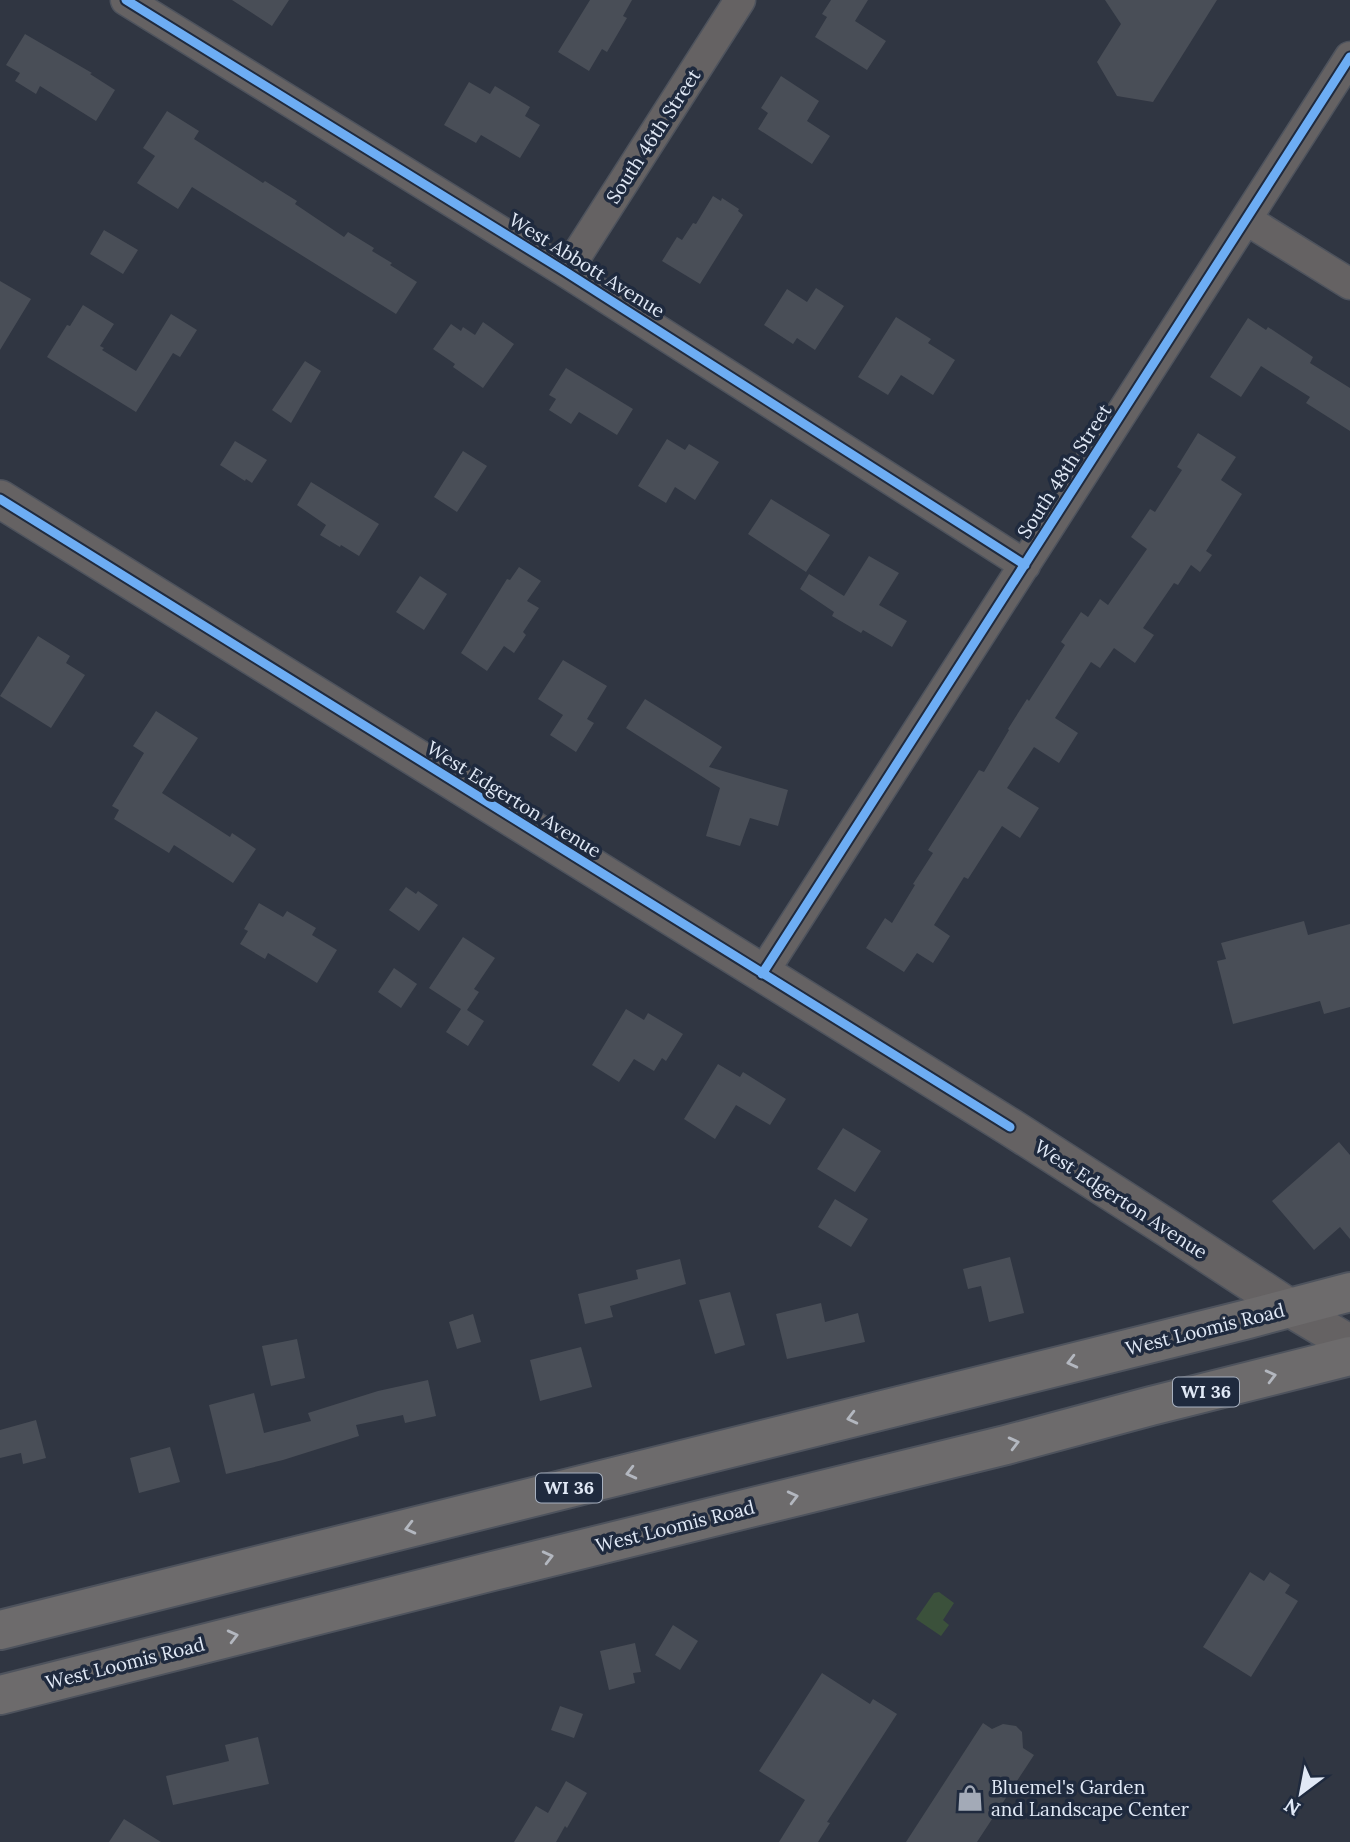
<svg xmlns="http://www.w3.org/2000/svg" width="1350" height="1842" font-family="Lora,serif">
	<rect width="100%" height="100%" fill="#303642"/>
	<path fill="#3b513b" d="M939,1592l15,11 -11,17 6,5 -8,11 -25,-17 18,-26z"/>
	<path fill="#494e57" d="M232,0h57l-17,26z
		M590,0h42l-9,16 4,2 -20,34 -5,-3 -13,22 -31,-19z
		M831,0h37l-13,21 31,20 -19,29 -52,-33 12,-20 -5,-3z
		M1105,0h112l-64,102 -36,-6 -20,-34 24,-38z
		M25,34l67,39 -2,1 25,16 -19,31 -56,-35 -4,8 -21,-13 5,-8 -14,-8z
		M781,76l38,25 -12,20 23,15 -18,28 -54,-35 10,-16 -7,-5z
		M469,82l21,12 5,-8 35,21 -5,9 15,9 -20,33 -39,-23 -5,8 -32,-18z
		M167,111l32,20 -5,8 69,44 2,-2 32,20 -2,3 49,33 4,-5 26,16 -2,3 20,12 -2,2 27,17 -21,32 -204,-127 -14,22 -41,-26 18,-27 -12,-8z
		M713,196l8,5 1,-3 17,11 -1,2 5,4 -43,69 -38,-23 15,-24 5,3 11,-17 3,1z
		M104,230l34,20 -15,24 -33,-20z
		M0,281l31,18 -31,51z
		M816,288l28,18 -29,44 -18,-12 -4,6 -29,-19 23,-36 20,13z
		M83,305l31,19 -14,22 4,2 -2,2 34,21 35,-57 26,16 -17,27 -7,-4 -37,59 -89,-55 20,-32 3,1z
		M896,317l35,22 -3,4 27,17 -22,35 -32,-20 -13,20 -30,-18z
		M1248,318l18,12 2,-3 45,30 -3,6 40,25v43l-44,-28 4,-6 -49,-31 -20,31 -31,-20z
		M483,322l31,22 -31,44 -30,-21 2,-3 -22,-15 18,-25 10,7 2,-4 12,8z
		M305,361l16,10 -30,52 -19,-13z
		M566,368l67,41 -16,26 -38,-23 -8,12 -22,-14 7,-11 -7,-4z
		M1198,433l38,24 -15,23 21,14 -36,57 6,4 -12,17 -9,-7 -13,20 -4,-2 -31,45 11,7 -19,28 -21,-15 -14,20 -9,-6 -36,56 23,15 -19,30 -25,-16 -27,41 32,20 -19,30 -18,-12 -34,53 -4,-2 -30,48 16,11 -17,27 -16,-10 -13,19 -38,-24 19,-30 7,5 23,-38 -2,-1 20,-31 -5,-3 51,-80 5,2 25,-42 -1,-1 19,-30 2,2 36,-56 -4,-3 20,-30 7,5 12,-18 8,6 39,-56 -16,-12 19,-28 5,3 27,-42 -5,-3z
		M667,439l18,11 4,-6 30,18 -24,38 -20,-13 -9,16 -28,-17z
		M235,441l32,19 -15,23 -6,-4 -1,2 -25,-16z
		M463,451l24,15 -30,46 -23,-15z
		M311,482l68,42 -20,32 -18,-11 -1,2 -20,-12 6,-10 -29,-20z
		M771,499l59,36 -24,37 -58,-38z
		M869,556l30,17 -20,32 28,16 -15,26 -29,-17 -2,3 -29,-17 2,-4 -34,-23 9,-15 35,22z
		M519,567l22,14 -14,20 12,7 -16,24 3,3 -12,18 -10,-7 -17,25 -26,-18 46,-74 3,1z
		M420,576l27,18 -23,36 -28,-18z
		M38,636l32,20 -4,7 19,12 -34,53 -51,-32z
		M563,660l44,26 -20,33 7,4 -18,29 -26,-17 13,-20 -25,-16z
		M645,699l77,48 -13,20 79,23 -10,36 -28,-8 -10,28 -34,-10 14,-48 -94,-60z
		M156,711l42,27 -36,55 68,44 2,-4 24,16 -23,34 -59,-38 -5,8 -55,-34 5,-9 -7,-4 32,-53 -11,-7z
		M406,887l10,7 2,-3 20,14 -19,26 -30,-21z
		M259,903l24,14 4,-6 29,17 -4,7 25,15 -20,33 -49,-30 -3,6 -25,-15 8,-13 -4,-2z
		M1304,921l4,14 42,-11v83l-26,7 -4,-13 -87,23 -16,-63 9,-2 -5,-16z
		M463,937l32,21 -21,31 5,3 -12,18 17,11 -16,25 -22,-14 15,-23 -32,-21z
		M394,968l23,16 -16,24 -23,-16z
		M626,1009l18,11 4,-7 35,21 -17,27 -4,-3 -8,13 -20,-12 -15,23 -27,-17z
		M718,1064l22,13 3,-5 43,27 -16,26 -34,-20 -21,34 -31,-20z
		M843,1128l38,23 -26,41 -38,-23z
		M1339,1142l11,13v84l-10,-12 -26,23 -42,-49z
		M835,1199l33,20 -17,28 -33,-20z
		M1010,1257l14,56 -35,9 -8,-36 -13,3 -5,-20z
		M680,1259l6,25 -76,22 3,11 -28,7 -7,-30 60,-15 -2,-9z
		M730,1292l15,53 -30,9 -16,-54z
		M821,1303l4,19 33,-9 7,29 -78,17 -11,-45z
		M473,1314l8,28 -24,7 -8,-27z
		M297,1339l8,39 -34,8 -9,-40z
		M581,1347l11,40 -52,14 -10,-41z
		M428,1380l8,36 -31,7 -2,-8 -47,10 3,11 -76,24 -57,14 -17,-69 45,-12 10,40 47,-12 -3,-8 70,-22z
		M36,1420l10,38 -23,6 -2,-11 -21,5v-28z
		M170,1447l10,35 -41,11 -9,-35z
		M1250,1572l14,9 6,-9 20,13 -5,8 13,8 -47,76 -48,-30z
		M673,1625l25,16 -18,29 -25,-15z
		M635,1643l6,29 -8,1 2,10 -26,7 -9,-39z
		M822,1673l48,31 3,-5 24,15 -70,108 3,1 -12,19h-39l26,-42 -46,-29z
		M560,1706l23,8 -9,24 -23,-8z
		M983,1723l9,6 11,-5 13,2 6,6 1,16 11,7 -57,87h-71z
		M258,1737l11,47 -96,21 -7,-29 63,-15 -4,-16z
		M566,1781l21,12 -20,35 -2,-2 -9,16h-42l22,-36 12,7z
		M124,1819l37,23h-52z"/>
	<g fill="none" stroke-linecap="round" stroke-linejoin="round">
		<defs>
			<path id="minor" d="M126,0l440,272 459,293
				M1247,220l103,64
				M566,272l174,-272
				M762,974l588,-917"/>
			<path id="tertiary" d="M0,499l1010,628 159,102 121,79 60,36"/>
			<path id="primary" d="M0,1630l1244,-310 106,-28
				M0,1695l493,-124 513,-126 145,-39 199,-50"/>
		</defs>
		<use href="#minor" stroke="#4e535d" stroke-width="33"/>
		<use href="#tertiary" stroke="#4e535d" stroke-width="40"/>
		<use href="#primary" stroke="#4e535d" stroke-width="42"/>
		<use href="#minor" stroke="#656263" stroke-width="30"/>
		<use href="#tertiary" stroke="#656263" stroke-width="37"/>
		<use href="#primary" stroke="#6d6b6c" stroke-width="38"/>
		<defs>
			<path id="cycleway" d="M126,0l440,272 459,293
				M0,499l1010,628
				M762,974l588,-917"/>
		</defs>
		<use href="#cycleway" stroke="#1f2a3e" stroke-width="13"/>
		<use href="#cycleway" stroke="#6dadf4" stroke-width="9"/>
	</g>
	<defs><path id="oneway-chevron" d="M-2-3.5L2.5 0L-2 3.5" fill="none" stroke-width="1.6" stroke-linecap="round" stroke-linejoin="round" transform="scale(1.75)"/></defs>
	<g stroke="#b3b7bf">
		<use href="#oneway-chevron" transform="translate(1072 1362) rotate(166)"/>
		<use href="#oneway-chevron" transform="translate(1271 1376) rotate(-14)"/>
		<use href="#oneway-chevron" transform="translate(852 1418) rotate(166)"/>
		<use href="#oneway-chevron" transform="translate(1014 1443) rotate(-14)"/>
		<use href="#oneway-chevron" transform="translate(631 1473) rotate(166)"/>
		<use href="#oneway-chevron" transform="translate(793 1497) rotate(-14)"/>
		<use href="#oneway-chevron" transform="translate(410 1528) rotate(166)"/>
		<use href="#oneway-chevron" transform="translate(548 1557) rotate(-14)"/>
		<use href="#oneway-chevron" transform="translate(233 1636) rotate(-14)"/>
	</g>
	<defs>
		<symbol id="shop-bare" viewBox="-9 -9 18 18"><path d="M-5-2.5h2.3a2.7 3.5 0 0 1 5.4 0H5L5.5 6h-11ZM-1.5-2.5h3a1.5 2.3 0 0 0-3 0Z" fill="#a3aab7" stroke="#1f2a3e" stroke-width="2.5" paint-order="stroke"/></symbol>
	</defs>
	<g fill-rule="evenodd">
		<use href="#shop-bare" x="951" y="1779" width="38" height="38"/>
	</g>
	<g text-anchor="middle" stroke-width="7" stroke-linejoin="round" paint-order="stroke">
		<g fill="#1f2a3e" stroke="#a7b0bf" stroke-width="2">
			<rect x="1173" y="1377.5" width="66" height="29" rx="5"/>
			<rect x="536" y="1473.5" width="66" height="29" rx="5"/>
		</g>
		<g font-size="18" font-weight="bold" fill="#e1e9f6">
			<text x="1206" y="1398">WI 36</text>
			<text x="569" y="1494">WI 36</text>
		</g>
		<g font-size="19" fill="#e1e9f6" stroke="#1f2a3e">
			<text transform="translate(653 136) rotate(-57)" y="7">South 46th Street</text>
			<text transform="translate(587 265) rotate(32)" y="7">West Abbott Avenue</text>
			<text transform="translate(1064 471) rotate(-57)" y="7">South 48th Street</text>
			<text transform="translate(514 799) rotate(32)" y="7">West Edgerton Avenue</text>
			<text transform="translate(1121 1199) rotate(33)" y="7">West Edgerton Avenue</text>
			<text transform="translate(1205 1329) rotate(-14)" y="7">West Loomis Road</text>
			<text transform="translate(675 1526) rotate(-14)" y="7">West Loomis Road</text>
			<text transform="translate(125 1663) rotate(-14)" y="7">West Loomis Road</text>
		</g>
		<g font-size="19" fill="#e1e9f6" stroke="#1f2a3e" text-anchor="start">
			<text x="991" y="1794">Bluemel's Garden<tspan x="991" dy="22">and Landscape Center</tspan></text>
		</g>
	</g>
	<g transform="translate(1301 1793) rotate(212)" stroke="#1f2a3e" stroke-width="5" paint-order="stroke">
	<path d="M0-5L12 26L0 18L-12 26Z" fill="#e1e9f6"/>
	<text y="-10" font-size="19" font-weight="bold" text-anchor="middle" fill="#e1e9f6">N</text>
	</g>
</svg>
